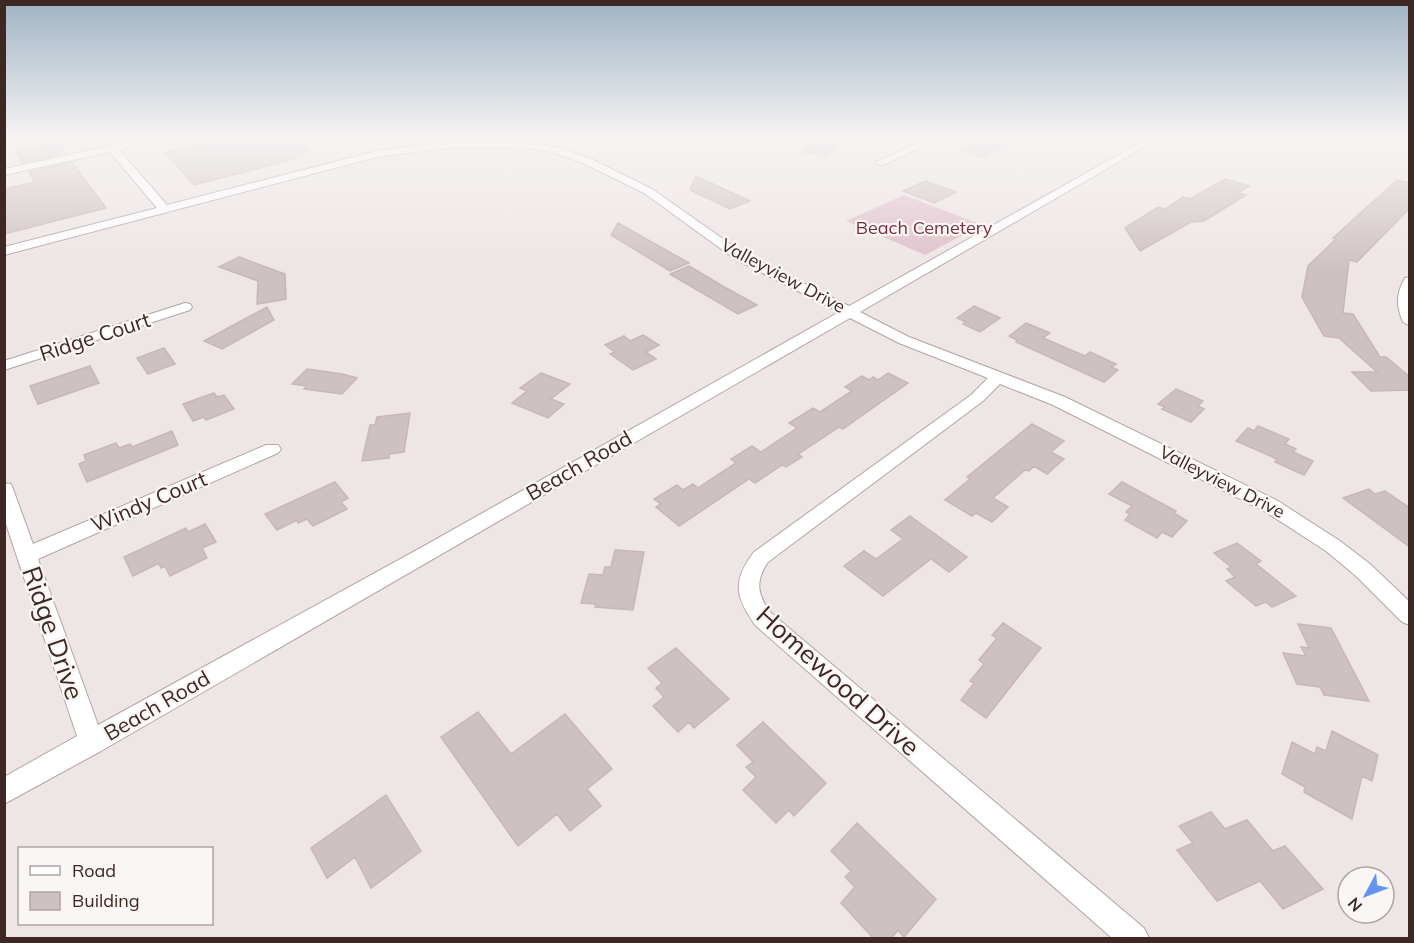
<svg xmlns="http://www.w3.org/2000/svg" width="1414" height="943" font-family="Mulish,sans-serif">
	<rect width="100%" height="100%" fill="#eee5e5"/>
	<path fill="#debfc9" d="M904,195l78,30 -57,30 -79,-34z"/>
	<path fill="#cec1c2" stroke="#c7b7b8" stroke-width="1.5" d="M226,139h79l2,14 -12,2v4l-101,26 -29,-32z
		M817,139h28l-18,17 -25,-4z
		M982,139h39l-39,18 -24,-8z
		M57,142l8,11 -42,10 -8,-12z
		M72,162l34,46 -102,26v-45l31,-7 -6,-10z
		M696,176l54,25 -20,8 -40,-19z
		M1225,179l24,7 -11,7 8,2 -42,26 -13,1 -51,29 -15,-23 33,-21 7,2 18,-12 7,2z
		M1397,180l13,3v25l-53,54 -8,-2 -6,53 10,1 27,43h6l24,20v13l-39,1 -19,-19h25l-38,-34 -15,-2 -22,-39 6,-31 28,-27 -3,-1z
		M925,181l31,11 -22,11 -31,-12z
		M618,223l71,40 -19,8 -59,-36z
		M239,257l46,17 1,25 -29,5 1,-23 -39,-14z
		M689,266l37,22 31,17 -19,9 -68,-40z
		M974,306l26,12 -20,14 -17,-8 3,-2 -9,-4z
		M267,307l7,13 -52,29 -18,-8z
		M1026,323l24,10 -7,5 42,18 5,-4 26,12 -5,3 7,3 -14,12 -88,-40 1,-2 -8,-4z
		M643,335l16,10 -13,7 10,7 -23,11 -23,-16 5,-2 -10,-7 19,-9 6,5z
		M164,348l11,16 -27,10 -11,-16z
		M90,366l9,17 -61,21 -8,-18z
		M307,369l35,5 15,4 -15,16 -38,-5 3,-3 -15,-2z
		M541,373l29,11 -19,15 13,5 -16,14 -36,-15 15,-12 -7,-3z
		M888,373l20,10 -65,46 -4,-2 -41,27 4,3 -16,10 -4,-2 -27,18 -6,-4 -70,47 -23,-19 5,-3 -7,-5 23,-14 6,5 10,-6 5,4 38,-25 -5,-4 21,-13 9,6 36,-24 -8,-5 24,-15 7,4 32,-21 -7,-4 17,-11 7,4 4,-3 5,3z
		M1176,389l27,12 -5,5 6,3 -13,13 -29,-13 3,-2 -7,-3z
		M214,393l3,4 7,-2 10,14 -28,11 -2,-3 -11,4 -10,-17z
		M410,413l-6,39 -15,2v4l-27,3 8,-36h5l2,-8z
		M1032,424l32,17 -13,11 13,7 -17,15 -13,-8 -5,5 -4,-1 -32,28 15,9 -16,15 -16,-9 -4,3 -27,-16 25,-21 -3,-2z
		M1258,426l31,13 -4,5 11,5 -3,3 20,9 -9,14 -29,-13 2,-3 -41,-18 12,-13 6,3z
		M172,431l6,14 -91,37 -8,-18 7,-3 -2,-6 32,-12 3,5 11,-4 2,3z
		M335,482l13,16 -7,4 6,7 -34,17 -6,-7 -9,4 -1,-3 -20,10 -12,-16z
		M1122,482l54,29 -2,2 13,8 -15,16 -10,-5 -5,6 -32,-18 5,-6 -4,-2 6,-6 -23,-12z
		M1369,489l6,5 10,-3 25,17v39l-67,-49z
		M910,516l57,41 -18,15 -18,-13 -48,37 -39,-30 20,-15 12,8 27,-20 -12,-9z
		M205,524l11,18 -14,6 5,10 -37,18 -5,-10 -4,2 -2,-5 -26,13 -9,-19 62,-29 2,4z
		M1237,543l24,18 -5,3 40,32 -24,11 -6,-5 -10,4 -30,-25 9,-4 -8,-8 4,-2 -17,-14z
		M615,550l29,2 -11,58 -38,-3 1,-3 -15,-1 8,-29 14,1 2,-8h6z
		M1003,623l38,25 -55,70 -25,-18 13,-17 -4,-2 14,-17 -5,-4 18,-22 -5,-3z
		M1298,624l33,4 38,73 -45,-6 -4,-8 -23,-3 -14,-31 23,3 -5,-9 8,1z
		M676,648l53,51 -35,29 -5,-6 -11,10 -25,-26 11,-9 -8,-9 6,-5 -14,-15z
		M478,712l33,42 54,-40 47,55 -25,20 14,17 -31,25 -13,-17 -39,32 -77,-109z
		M763,722l63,61 -32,33 -5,-6 -13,13 -33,-33 13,-13 -10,-10 7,-5 -16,-17z
		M1332,731l46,24 -6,26 -10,-5 -10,43 -48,-27 1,-5 -23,-13 10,-32 23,12 2,-7 9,4z
		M386,795l35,56 -50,37 -16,-31 -28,21 -16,-30z
		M1211,812l14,17 22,-9 26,31 12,-5 38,43 -40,20 -23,-28 -43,20 -40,-51 16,-7 -14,-17z
		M857,823l79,76 -32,38 -6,-7 -7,9h-17l-33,-36 14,-16 -10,-10 6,-6 -20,-20z"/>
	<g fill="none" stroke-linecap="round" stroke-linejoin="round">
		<defs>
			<path id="minor" d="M141,139h17l-39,11 48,55 210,-54 78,-10 74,1 34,7 30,11 59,29 91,64 106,53 298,-167h11l-298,173 49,25 156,60 213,104 62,40 30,23 40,38v23l-8,-3 -46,-46 -30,-25 -62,-40 -211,-106 -53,-21 -17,17 -215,161c-13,19 -11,33 3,51l373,315 5,10h-37l-357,-313c-20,-29 -23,-44 -1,-73l217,-157 17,-17 -89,-35 -49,-25 -749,433 -97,53v-27l73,-41 -73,-218v-35l7,1 2,5 20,55 233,-99h12l3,4 -3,4 -240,106 60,166 326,-179 415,-234 -104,-53 -91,-66 -59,-29 -29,-11 -27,-5 -74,-1 -78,10 -373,98v-8l153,-39 -47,-56 -106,23v-6z
				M927,139h12l-56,26 -9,-2z
				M1410,277v49l-7,-4c-7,-16 -7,-29 2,-44z
				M185,303l5,1 2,3 -2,3 -186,60v-9z"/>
		</defs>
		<use href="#minor" stroke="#b2a5a3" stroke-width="2"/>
		<use href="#minor" fill="#fff" fill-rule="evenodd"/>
	</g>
	<linearGradient id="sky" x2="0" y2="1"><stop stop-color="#9eb4c4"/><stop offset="0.51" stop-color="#f7f3f3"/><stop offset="1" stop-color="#f7f3f3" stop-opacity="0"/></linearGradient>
	<rect width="1414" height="271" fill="url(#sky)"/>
	<g text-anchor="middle" stroke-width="4.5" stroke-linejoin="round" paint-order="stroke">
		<g font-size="18" fill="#75303e" stroke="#faf6f6">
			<text x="924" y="234">Beach Cemetery</text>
		</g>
		<g font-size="18" fill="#3f2824" stroke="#faf6f6">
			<text transform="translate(783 276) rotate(28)" y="6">Valleyview Drive</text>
			<text transform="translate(1222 482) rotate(27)" y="6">Valleyview Drive</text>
		</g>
		<g font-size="21" fill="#3f2824" stroke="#faf6f6">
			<text transform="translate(95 337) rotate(-18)" y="7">Ridge Court</text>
			<text transform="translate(579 466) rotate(-30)" y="7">Beach Road</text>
			<text transform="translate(149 502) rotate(-23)" y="7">Windy Court</text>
			<text transform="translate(157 706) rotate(-30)" y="7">Beach Road</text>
		</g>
		<g font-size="26" fill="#3f2824" stroke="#faf6f6">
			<text transform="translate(53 633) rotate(71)" y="9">Ridge Drive</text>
			<text transform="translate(838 681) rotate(42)" y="9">Homewood Drive</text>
		</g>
	</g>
	<rect width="1414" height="943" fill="none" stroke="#3f2824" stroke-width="12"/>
	<rect x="18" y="847" width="195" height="78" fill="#faf6f6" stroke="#afa4a2" stroke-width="1.5"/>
	<rect x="30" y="866" width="30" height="9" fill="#ffffff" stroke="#afa4a2" stroke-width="1.5"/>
	<text x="72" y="877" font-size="18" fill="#3f2824">Road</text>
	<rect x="30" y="892" width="30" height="18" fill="#cec1c2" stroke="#afa4a2" stroke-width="1.5"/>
	<text x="72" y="907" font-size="18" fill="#3f2824">Building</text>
	<g transform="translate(1366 895) rotate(229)"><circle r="28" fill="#faf6f6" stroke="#afa4a2" stroke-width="1.5"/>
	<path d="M0-4.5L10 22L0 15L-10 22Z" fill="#6494ed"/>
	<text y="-9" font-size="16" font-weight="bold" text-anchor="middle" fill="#3f2824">N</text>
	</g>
</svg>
